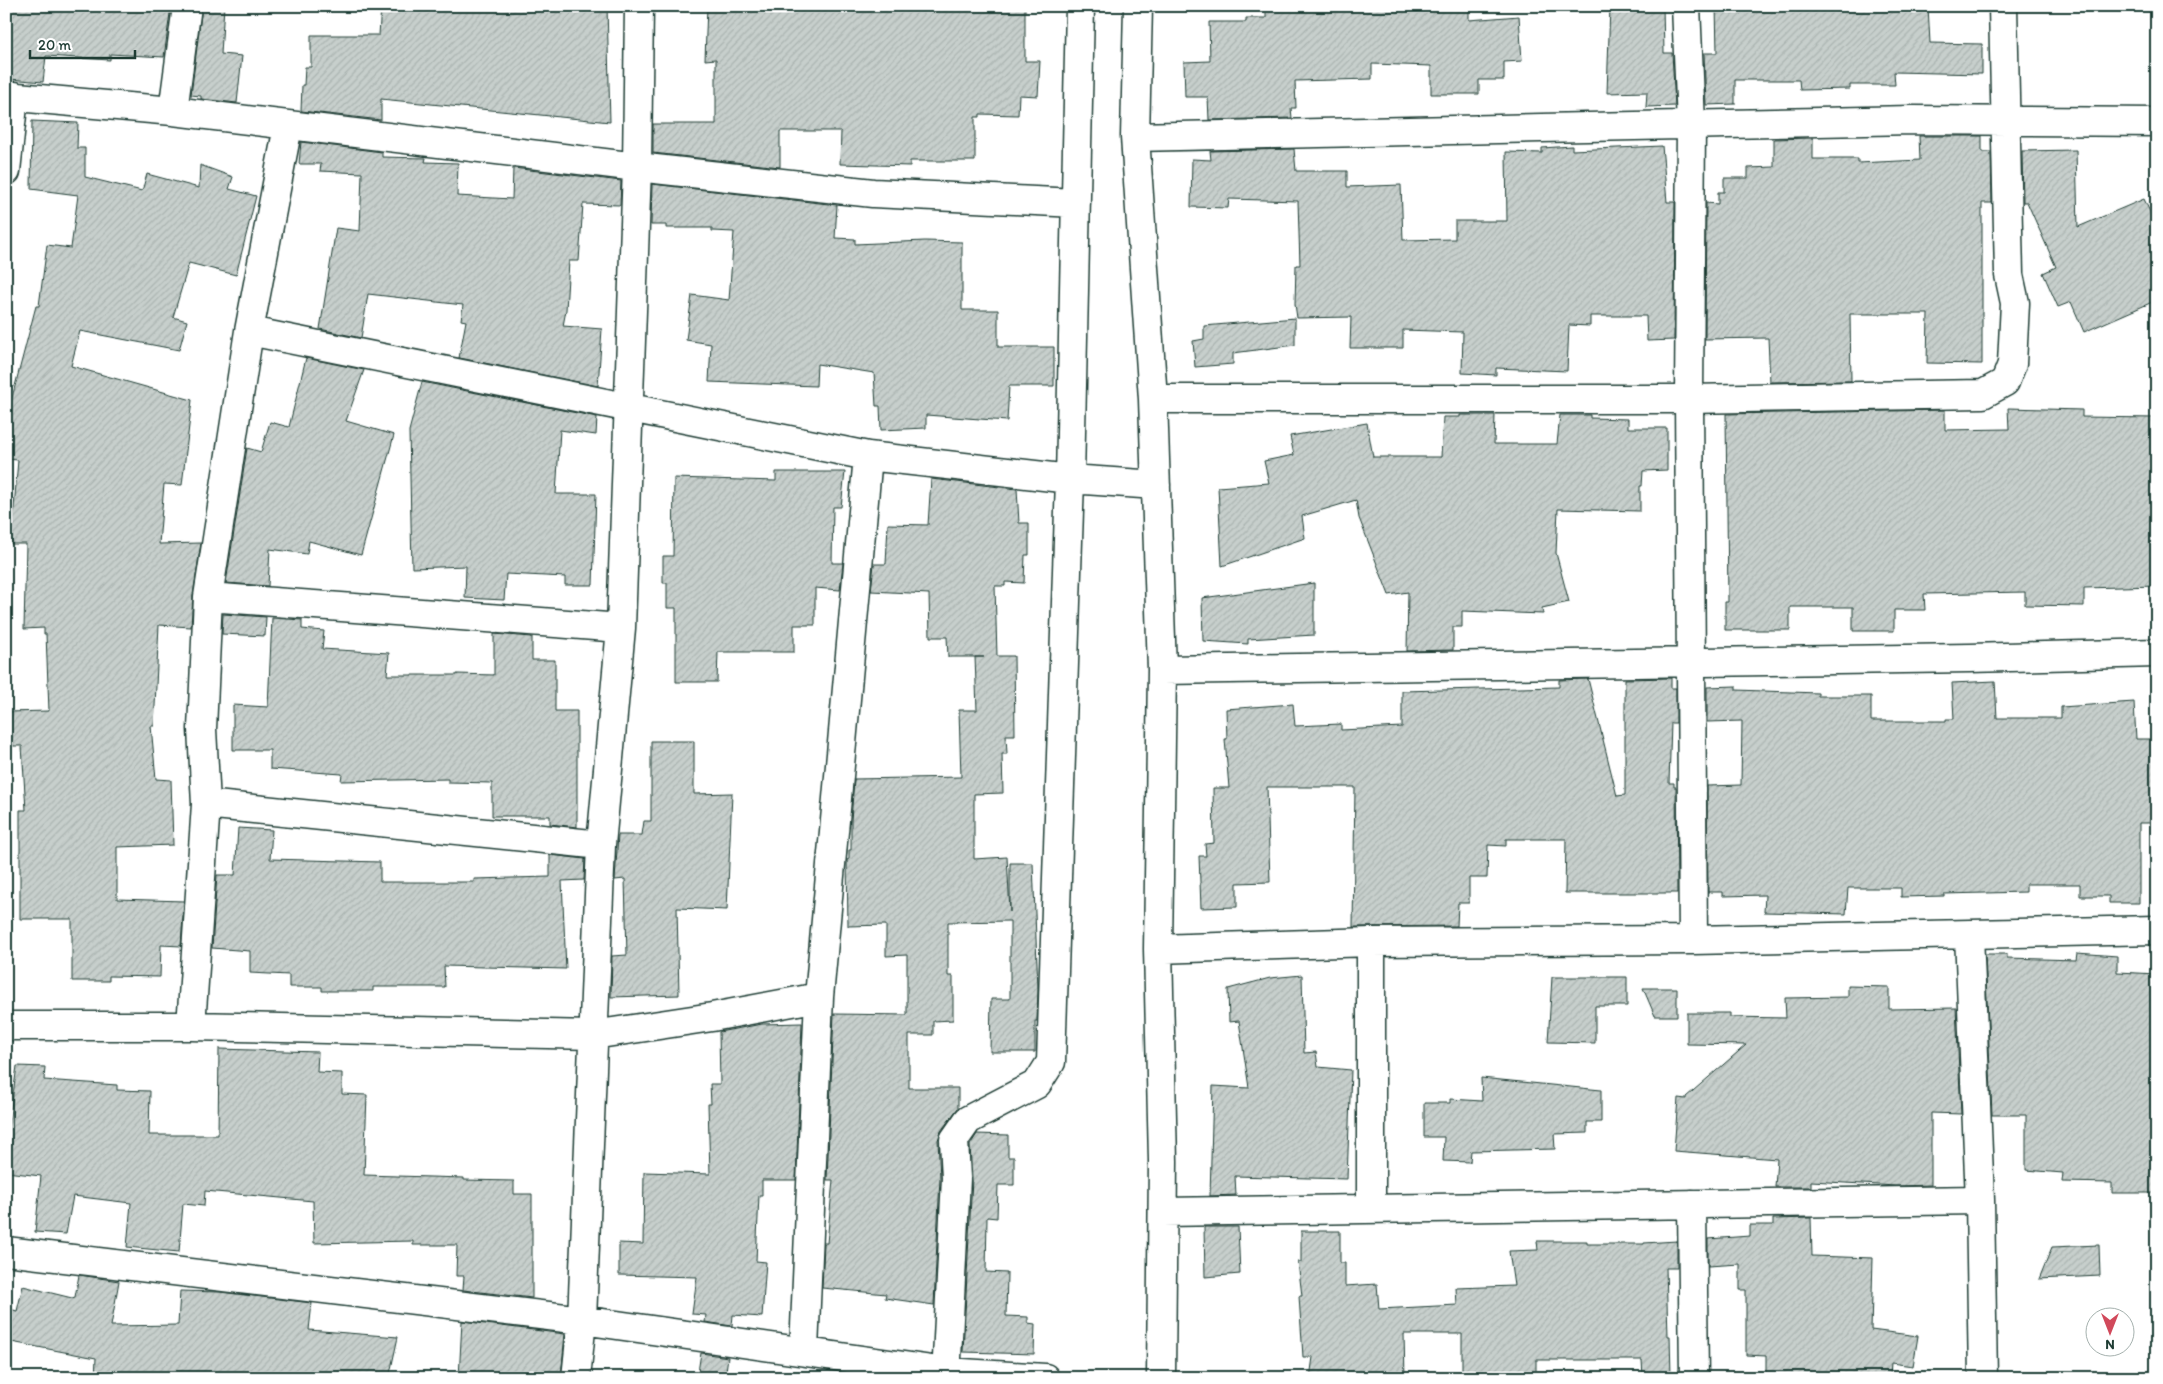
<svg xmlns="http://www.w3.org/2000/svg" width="2163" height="1384" font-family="Itim,sans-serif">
	<defs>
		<pattern id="building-hatch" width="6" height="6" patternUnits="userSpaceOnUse" patternTransform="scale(1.25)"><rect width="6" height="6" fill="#c7cfcc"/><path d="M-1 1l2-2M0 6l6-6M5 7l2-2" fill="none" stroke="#aab3b0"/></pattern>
	</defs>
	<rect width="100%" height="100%" fill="#fff"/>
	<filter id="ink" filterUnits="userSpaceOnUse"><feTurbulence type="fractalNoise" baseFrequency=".02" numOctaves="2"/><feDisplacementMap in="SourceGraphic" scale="10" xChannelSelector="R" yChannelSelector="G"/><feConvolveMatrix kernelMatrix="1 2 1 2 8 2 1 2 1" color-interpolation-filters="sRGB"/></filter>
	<g filter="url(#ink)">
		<path fill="url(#building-hatch)" stroke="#1f3d34" d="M6,6l121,3v-3h44l-7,51 -54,-3v6l-64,-4 -3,26 -33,-3v-6h-4z
			M202,6h22l-3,48 21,2 -5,47 -36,-4v-3l-10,-1z
			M381,6h226l3,116 -229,-23v21l-80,-9 1,-26h2l1,-18h6v-32h68z
			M707,6h318v55h15l-2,35 -19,-1 -1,20 -38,-1v3h-5v44h-65v5l-70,-2 1,-33h-61v36l-127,-14v-29h63v-65l-11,1z
			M1266,6h203v14l50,-4 3,45 -18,1v18h-25v14h-48v-28l-59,-2v15l-77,2 1,27h-5l1,10 -83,2 -1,-23h-23l-1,-35 26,-1 -1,-39h37v-4h20z
			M1610,6h53l1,47h8l3,53 -29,1 1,-15 -40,1z
			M1716,6h212l2,37 52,1v30l-88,-2 1,13h-45v4l-50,1 -1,-10h-64v24l-29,1 -2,-52h13z
			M32,121l46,2 -1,25h8v29l57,14 5,-17 52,14 1,-23 33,12 -4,12 27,7 -20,79 -47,-12 -16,54 14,4 -8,29 -99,-19 -9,35 121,34 -10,85 -18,-1 -5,60 42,-1 -8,52 -2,32 -32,-2 -5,101h-3l5,53 15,1 2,65 -56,2v52l67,2 -3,45 -20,-1 -1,32 -51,-1v5h-37v-62h-52v-109h6l-4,-64h-16v-34l43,-1 -3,-77h-2v-6l-20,1 2,-85h-15l7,-84 -12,-1v-50h3l27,-103h3l8,-61 24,3 7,-53 -47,-6z
			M1919,136h63v16h9l1,51h-10v161l-55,-1 1,-49h-78l1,67 -81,1 -2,-44 -63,1 1,-136 12,1v-12h6v-14h24v-10l26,-1v-28l39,-1v21h45v4l62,-3z
			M301,142l81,10v5l44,1 -1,4 33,1 -1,33 55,3 1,-31 108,13 -1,24 -37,-1 -4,57h-10l-3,49 -3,16 39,3 -4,57 -139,-28 7,-37 -5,-1 2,-15 -95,-11 -7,44 -41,-9 16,-101 24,3 2,-58 -42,-2 1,-7h-22z
			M1572,146v4l90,-4 5,56h8l-1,138 -27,1 -1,-25h-56v10l-21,-1 -2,46 -71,-3v7l-34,-2 1,-41 -60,-2v18h-53l1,-31 -54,1 -2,-14 1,-39h4l-2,-64 -69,-2 -1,9 -37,-1 1,-48 19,1 -1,-9 84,-2 2,22h51v16l54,-2 2,55 52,-1v-18h52l-1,-69 36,1v-5z
			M2076,150l2,77 66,-28 13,28v73l-73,32 -13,-30 -13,5 -15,-34 13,-6 -29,-65h-4l-1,-51z
			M652,184l185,21 -2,33 20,1v5l70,-3 37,1v68h36v37h56v39h-45l-2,35 -81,-6v13l-45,2 -1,-24h-4l-2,-33 -57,-9 -1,22 -107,-4 2,-38 -25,-4 6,-45 37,5 5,-68 -22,-1v-3h-46v-3h-15z
			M1295,318v27l-62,8v11l-38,3 -2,-26 11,-2v-13z
			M306,358l58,12 -18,51 48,14 -33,120 -52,-14 -2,13 -37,-5 -2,37 -42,-3 21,-135 14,4 9,-30 19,5z
			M422,382l175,35 -1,18 -36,-5 -4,64h40l-3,91h-28v-8l-59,-3 -2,26 -39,-2 1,-32 -54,2 -3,-137z
			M2008,408l74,2v7l73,1 2,168 -73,2v18l-59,-1v-13l-101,2 1,16h-31v21h-41v-24h-63v23h-65v-28h3l-2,-188 219,-4v20l64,-1z
			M1460,415h35l-1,29h63l3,-29h30v3l38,1v9h39v42l-24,1 -1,15h-2v25l-82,-2 -2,44 13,49 -27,6 1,6 -81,-3v16h-9v23l-46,1 1,-59 -19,3 -30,-77 -3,-18 -54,16 3,22 -83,28 -4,-79 51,-4 -5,-22 30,-6 -4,-19 77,-13 6,34h68l2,-40h17z
			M776,472h69l-4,35h-8l-1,56h11l-3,27 -25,-2v37h-21v27h-76l-1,30h-41v-74h-9v-25h-4v-27h10l1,-78 102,3z
			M931,479l86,10 2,34h10v32h-4l-1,28 -19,-1v4h-10l2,70h17l1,79h-9l1,19h-5l1,39 -29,1v65l33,-2 3,55v-49h23l5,126 -1,32h-2v31h-45l1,-53h19v-78l-62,1v54h5v44l-20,1v14h-24v53h49v20l-17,23 -3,9 2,38 -6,127 -49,-7 1,-4 -64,-6 2,-45h3l6,-63h-6l7,-166 73,1v-60l-21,1v-31l-38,1 -1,-66 2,-1v-9h2v-29l3,-42 107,-2 -2,-67h18l-2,-53h9h-36l-1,-20h-17l-1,-43 -58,-3 3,-27h12l2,-40 40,1z
			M1314,583v52l-66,4v5l-45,-3 -1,-43z
			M223,614l43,3 -1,19 -43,-2z
			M272,618l30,2v9l22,2 -2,18 67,4 -2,22h70v-1l37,1v-41l38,3v23h23v51h22v116l-27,-3v-8h-58v-33l-44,-1v-3l-107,2 1,-7 -72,-5v-19h-37v-45l35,2z
			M1671,678v10h5v35h-5l-2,60h5v4h2l1,106h-112l1,-54h-60v7l-18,-1 -1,33h-18v25h-11l-1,23 -104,1 2,-140h-88l3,95 -33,1v24l-36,1 -2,-52h7l-1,-12 9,-1 -1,-55h16l-4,-49h2l-1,-30 67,-5 2,22 46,-2v6l61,-3v-36l157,-4v-7l29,-1 29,117 8,-1v-116z
			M1995,681l2,37h64v-11l73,-5 2,37h21v84h-18v80h-30v-7h-29v-12h-54v8l-82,2v2l-43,1v-9h-53l-2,26 -82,-2 1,-17 -42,1v-4h-15l-1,-106 34,-1 1,-64 -35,1v-35l29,-1v4l82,3v3h53v25h75v-2h8l-2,-36z
			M651,741h43v53l38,-1 -5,117 -50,-2 2,87 -68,2 1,-41 15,-1 -2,-76 -10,1 3,-45h24l2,-14h7z
			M238,828l34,2 -2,29 110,3v20h94v-3l76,-2v-22l35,4 -1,21 -22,1 4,88 -122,-3 1,21h-72v4h-51v-4h-33v-12l-39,-2v-22l-38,-3 5,-73h18z
			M2077,953l40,3v16l40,2 -1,219h-44v-10l-50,-1 1,-9 -37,-3v-55h-34l-7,-161h22v4l69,2z
			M1302,975l2,78 12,-1 2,15 33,3 -4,109 -112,-3 1,19 -26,1 3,-110 36,2 -10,-67 -10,1 -1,-33 42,-11z
			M1552,977h75v29h-32v37l-47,-1z
			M1848,986l41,1v22l67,-1 5,106 -30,-1v72l-35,1 -85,-5v6h-36l2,-28 -103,-8 4,-53 8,1v-2l60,-52 -59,-1v-31h43v4l56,1 -1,-20 63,-1z
			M1643,988h34v28h-22z
			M802,1023l-6,157h-34v15h-3l-3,66 10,1 -4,55 -29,-2 -1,11 -27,-4 1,-7 -14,-1 5,-37 -78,-2v-32l24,1 1,-72 66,2 -2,-70h3l-1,-20h10l-1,-52 43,-8z
			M219,1049l99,3 -1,20 25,1v21l25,1 -3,80 100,3v2l50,1v13h18v104l-69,-8 1,-14h-8l1,-31h-44v-4l-99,2 -1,-42 -108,-10 -1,15 -21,-2 -4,48 -52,-5 4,-44 -58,-7 -7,38 -31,-2 6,-56 -35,-4v-28l11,-78 28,1 -1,13 73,5v5l33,1 -1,44h69z
			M1481,1078l120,12v32h-14v11l-33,1 1,15 -84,2 -1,11 -27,-1 1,-24h-20v-34h26v-4l32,2z
			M977,1134l31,1v22h6v28h-16l-1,33 -10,-1 -1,55 21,1 -1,43 22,1v6l7,1 -1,30 -71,-2 9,-173 -2,-34z
			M1811,1218l1,38 61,2 -2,72 47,6 -5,30 -22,-3 -1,13 -67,-2v4h-57v-22l-20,-1v-65h-6v-26l-32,2v-27l42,-3v-11h23v-6z
			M1204,1227h34l2,47 -35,3z
			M1301,1231h39v32h5v23l32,-2 2,25 78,-4 -1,-17 58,-2 -5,-35 29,-1 -1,-9h50v3h57v-1l33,-2v27h-11l2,68h2l1,40 -28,1 -1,-17h-106v12h-74v-38h-58l1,44h-95l3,-21h-10l-4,-61h3l-4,-34h3z
			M2099,1245l1,31 -61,3 13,-32z
			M79,1275l40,6 -8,45 67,-1 2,-34 40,1 92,11 -3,27 89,7 -9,41h-294l1,-20 -90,-17v-33l11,3 6,-25 49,12 3,-1z
			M462,1321l103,13 -4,44h-102z
			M701,1353l27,4 -3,21h-28z"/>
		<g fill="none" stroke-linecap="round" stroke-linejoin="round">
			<defs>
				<path id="street" d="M1138,6l-3,131 18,262 9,271 -4,279 5,212 -2,217
					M6,96l167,15 464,56 236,26 203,10
					M173,111l14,-105
					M1135,137l777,-17 245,2
					M6,171l8,-75
					M249,331l619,125 202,23 86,6
					M1153,399h536l294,-5 22,-12 7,-18 3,-61 -6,-28 -6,-269
					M208,597l413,31
					M1162,670l808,-12 187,-5
					M206,804l395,41
					M1969,935l11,265 3,178
					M1693,940l464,-10
					M1371,942v267
					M1158,949l213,-7 322,-2 -4,-541 2,-275 -5,-118
					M6,1026h185l402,9 119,-18 107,-20
					M191,1026l15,-222 -4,-75 6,-132 41,-266 39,-205
					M1692,1204l2,174
					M1163,1212l817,-12
					M6,1251l576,69 364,52 99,6
					M804,1350l15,-353 49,-541
					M576,1378l6,-58 19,-475 20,-217 16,-461 2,-161
					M946,1378l10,-200 -2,-38 14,-20 69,-36 14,-22 19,-583 10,-473"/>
			</defs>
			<use href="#street" stroke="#1f3d34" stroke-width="31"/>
			<use href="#street" stroke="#fff" stroke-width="28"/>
		</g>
	</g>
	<rect width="2163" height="1384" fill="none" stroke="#fff" stroke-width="25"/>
	<rect x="12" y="12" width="2138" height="1359" fill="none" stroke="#1f3d34" stroke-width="2" filter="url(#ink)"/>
	<g transform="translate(2110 1332) rotate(180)"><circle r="24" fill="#ffffff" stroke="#a5b1ae"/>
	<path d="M0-4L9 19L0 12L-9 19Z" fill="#d1495b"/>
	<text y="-8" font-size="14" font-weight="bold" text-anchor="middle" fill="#1f3d34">N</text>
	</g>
	<path d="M30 50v8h105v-8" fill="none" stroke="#1f3d34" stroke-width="2.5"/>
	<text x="38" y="50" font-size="15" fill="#1f3d34" stroke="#ffffff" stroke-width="4" paint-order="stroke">20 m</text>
</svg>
